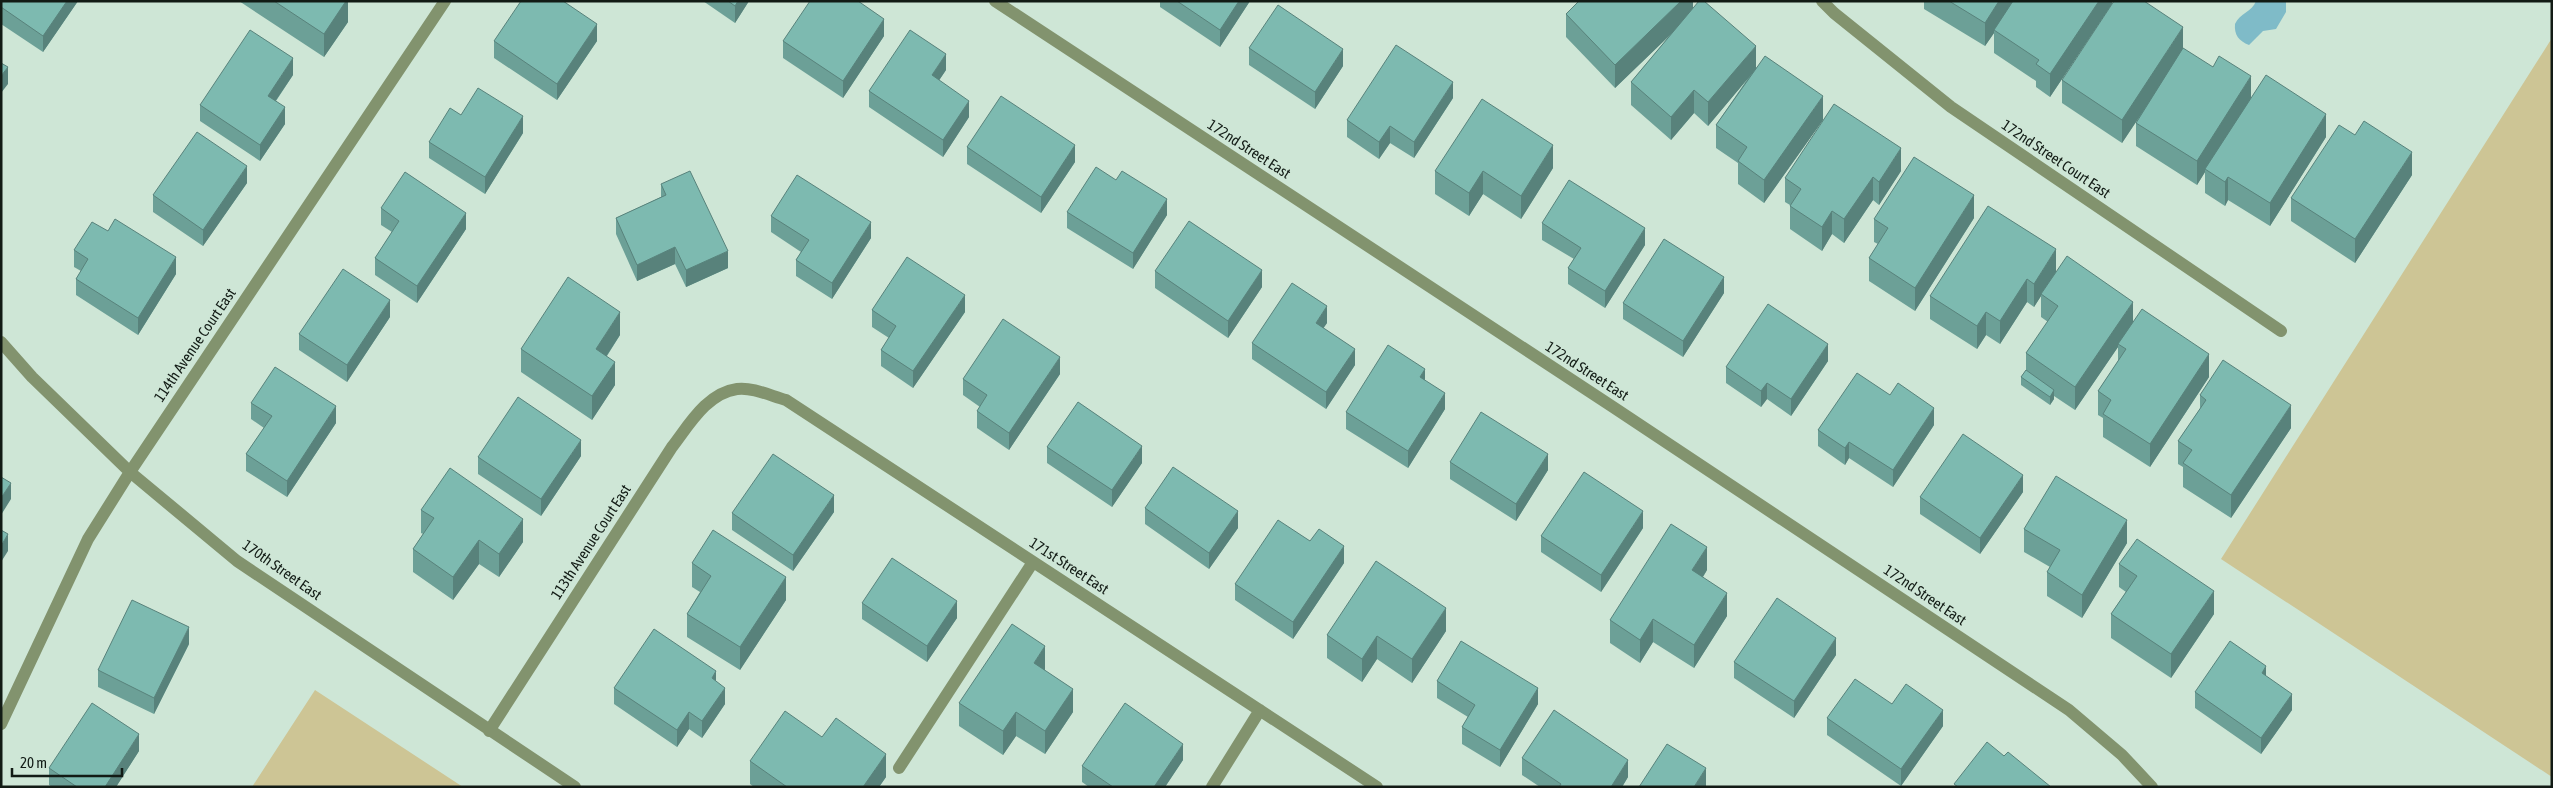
<svg xmlns="http://www.w3.org/2000/svg" width="2553" height="788" font-family="'Asap Condensed',sans-serif">
	<rect width="100%" height="100%" fill="#cee6d6"/>
	<path fill="#cdc595" d="M2552,38v739l-331,-218z
		M315,690l148,97h-211z"/>
	<path fill="#7fbbc8" d="M2256,1h30v11l-10,17 -13,2 -14,14c-10,-4 -15,-10 -14,-21 5,-11 17,-12 21,-23z"/>
	<g fill="none" stroke-linecap="round" stroke-linejoin="round">
		<path stroke="#82936e" stroke-width="12" d="M995,1l618,406 456,303 53,45 30,32
			M1822,1l12,12 117,94 330,224
			M1,342l31,35 98,95 107,89 338,226
			M1,724l87,-185 42,-67 315,-471
			M489,731l183,-284c17,-22 35,-54 65,-58 16,-2 34,7 49,11l591,387
			M899,768l134,-206
			M1212,787l48,-77"/>
	</g>
	<path fill="#6ca097" d="M1,1h77l-35,51 -42,-28z
		M239,1h109v21l-24,35z
		M703,1h46l-14,22z
		M1160,1h90l-30,46 -60,-40z
		M1693,1v7l63,59 67,53 -59,83 -26,-19v-21l-22,-15v-23l32,-47 -40,48 -14,-13 -23,27 -40,-35v-23l40,-48 -56,54 -49,-51v-23z
		M1924,1h188v3l-62,93 -14,-10v-6l-42,-28v-20l-9,13 -61,-37z
		M884,36l-41,62 -60,-40v-17z
		M494,41h103l-40,59 -63,-42z
		M1249,48l94,18 -28,43 -66,-44z
		M2183,49l68,49 75,39 -56,89 -42,-26 -3,6 -20,-13v-21l-8,13 -61,-39v-23l4,-7 -18,27 -60,-40v-23z
		M946,70l-7,10 30,37 -26,40 -74,-50v-16z
		M293,75l-17,26 9,23 -25,37 -60,-40v-16z
		M1453,98l-39,60 -24,-15 -11,16 -32,-22v-17z
		M461,115l62,18 -38,61 -56,-36v-16z
		M967,147l108,15 -34,51 -74,-49z
		M1553,168l-32,51 -38,-25 -14,22 -34,-22v-23z
		M1901,171l-22,34 -6,-5 -29,43 -12,-9 -10,17 -32,-22v-24l-5,-3v-24z
		M2412,175l-57,88 -64,-42v-23z
		M247,183l-44,63 -50,-34v-17z
		M661,184l67,84 -42,19 -11,-23 -38,17 -21,-47v-16l45,-21z
		M381,208l85,21 -49,74 -42,-28v-17l17,-26 -11,-7z
		M1067,212l100,3 -34,54 -66,-41z
		M771,216l100,22 -39,61 -36,-23v-16l5,-8 -30,-20z
		M1974,218l-59,93 -46,-30v-23l9,-14 -4,-2v-23z
		M1542,223l103,22 -40,63 -37,-24v-16l6,-9 -32,-19z
		M74,250l102,24 -38,61 -62,-40v-16l5,-8 -7,-4z
		M1155,271l107,16 -34,51 -73,-50z
		M2056,272l77,49 76,56 -59,90 -47,-30v-19l-5,-3v-24l20,-30v-14l-43,63 -21,-14v3l-4,6 -29,-20v-8l5,-7v-17l22,-31 -7,-5v-21l-7,11 -7,-5 -27,42 -14,-9 -9,14 -47,-30v-23z
		M1724,293l-41,64 -60,-38v-16z
		M872,310l93,2 -52,76 -32,-22v-16l8,-12 -17,-11z
		M390,317l-43,65 -48,-32v-16z
		M1327,323l-4,5 32,37 -29,44 -74,-50v-16z
		M620,335l-13,21 8,29 -23,35 -71,-48v-23z
		M1828,361l-37,55 -24,-17 -6,8 -35,-24v-16z
		M1060,374l-51,76 -32,-22v-17l3,-4 -17,-12v-16z
		M1425,380l20,29 -37,59 -62,-39v-17z
		M2200,395l91,33 -60,90 -48,-31v-20l-5,-3v-23l22,-32z
		M251,403l85,20 -49,74 -41,-26v-17l18,-26 -13,-9z
		M1934,425l-41,62 -44,-29 -4,7 -27,-19v-16z
		M1047,447l95,16 -30,44 -65,-44z
		M581,456l-40,60 -63,-42v-17z
		M1450,462l98,8 -32,51 -66,-42z
		M2023,492l-43,62 -60,-40v-17z
		M1145,508l93,20 -29,41 -64,-45z
		M421,510l102,32 -24,35 -20,-13 -26,36 -40,-28v-23l10,-15 -2,-1z
		M834,512l-41,59 -61,-41v-17z
		M1643,528l-42,64 -60,-40v-16z
		M2024,529l103,14 -45,75 -35,-22v-24l3,-5 -26,-15z
		M1310,541l34,22 -51,76 -58,-39v-16z
		M692,563l94,37 -46,70 -53,-33v-23l13,-22 -8,-5z
		M2119,564l95,50 -43,64 -60,-40v-24l15,-22 -7,-5z
		M1707,570l-4,7 24,39 -33,52 -41,-26 -13,21 -30,-20v-23z
		M862,603l95,15 -30,44 -65,-43z
		M1446,631l-34,52 -35,-24 -15,23 -35,-24v-23z
		M189,644l-35,70 -56,-27v-17z
		M1836,655l-42,63 -60,-40v-16z
		M1044,670l29,42 -28,42 -29,-18 -13,19 -44,-29v-23l86,-33z
		M2266,676l26,34 -31,44 -66,-46v-16z
		M1437,681l101,23 -38,63 -38,-23v-17l6,-10 -31,-19z
		M716,682l9,22 -23,34 -13,-9 -12,18 -63,-43v-16z
		M1892,704l51,22 -42,60 -74,-51v-17z
		M822,737l64,40 -7,10h-125l-4,-3v-23z
		M139,751l-23,36h-64l-3,-2v-17z
		M1522,758l106,19 -6,10h-82l-18,-12z
		M1183,760l-18,27h-76l-7,-5v-16z"/>
	<path fill="#58827b" d="M67,1h11l-35,51v-16z
		M346,1h2v21l-24,35v-23z
		M738,1h11l-14,22v-17z
		M1239,1h11l-30,46v-17z
		M1681,1h12v12l-78,75v-23z
		M1999,1h15l-20,29v3l-9,13v-23z
		M2099,1h13v3l-62,93v-23z
		M884,19v17l-41,62v-17z
		M597,24v17l-40,59v-16z
		M2183,27v24l-61,92v-23z
		M1756,46v23l-48,57v-24z
		M1343,49v17l-28,43v-17z
		M946,54v16l-14,21v-16z
		M293,58v17l-25,37v-16z
		M8,67v17l-7,9v-17z
		M2251,76v24l-46,69v3l-8,13v-24z
		M1453,82v16l-39,60v-16z
		M1694,90v23l-23,27v-23z
		M1823,96v24l-59,83v-23z
		M969,101v16l-26,40v-17z
		M285,107v17l-25,37v-16z
		M2326,114v23l-56,89v-23z
		M523,116v17l-38,61v-17z
		M1390,126v17l-11,16v-17z
		M1075,145v17l-34,51v-16z
		M1553,145v23l-32,51v-23z
		M1901,148v23l-22,34v-23z
		M2412,152v23l-57,88v-24z
		M247,166v17l-44,63v-16z
		M1483,171v23l-14,22v-23z
		M1873,177v23l-29,43v-24z
		M2228,177v23l-3,6v-24z
		M1974,195v23l-59,93v-23z
		M1167,199v16l-34,54v-16z
		M1832,211v23l-10,17v-24z
		M466,213v16l-49,74v-17z
		M871,222v16l-39,61v-16z
		M1645,228v17l-40,63v-17z
		M675,247v17l-38,17v-16z
		M2056,249v23l-15,22v2l-7,11v-23z
		M728,251v17l-42,19v-17z
		M176,257v17l-38,61v-17z
		M1262,270v17l-34,51v-17z
		M1724,277v16l-41,64v-16z
		M2027,279v23l-27,42v-23z
		M965,295v17l-52,76v-17z
		M390,300v17l-43,65v-17z
		M2133,302v24l-15,18v3l-43,63v-23z
		M1327,306v17l-11,16v-16z
		M620,312v23l-24,37v-23z
		M1986,312v23l-9,14v-23z
		M1828,344v17l-37,55v-17z
		M1355,349v16l-29,44v-17z
		M2209,354v23l-59,90v-23z
		M1060,357v17l-51,76v-17z
		M615,362v23l-23,35v-24z
		M1425,369v16l-5,-8z
		M1767,383v16l-6,8v-16z
		M2054,390v9l-4,6v-8z
		M1445,393v16l-37,59v-17z
		M2291,405v23l-60,90v-23z
		M336,406v17l-49,74v-16z
		M1934,408v17l-41,62v-17z
		M581,440v16l-40,60v-17z
		M1849,442v16l-4,7v-17z
		M1142,446v17l-30,44v-17z
		M1548,454v16l-32,51v-17z
		M2023,475v17l-43,62v-16z
		M11,483v16l-10,16v-17z
		M834,495v17l-41,59v-16z
		M1238,511v17l-29,41v-16z
		M1643,511v17l-42,64v-17z
		M523,519v23l-24,35v-23z
		M2127,520v23l-45,75v-23z
		M8,534v17l-7,11v-16z
		M479,540v24l-26,36v-23z
		M1344,546v17l-51,76v-17z
		M1707,547v23l-15,24v-24z
		M786,577v23l-46,70v-23z
		M2214,591v23l-43,64v-24z
		M1727,593v23l-33,52v-23z
		M957,601v17l-30,44v-16z
		M1446,608v23l-34,52v-24z
		M1653,619v23l-13,21v-23z
		M189,627v17l-35,70v-16z
		M1377,636v23l-15,23v-23z
		M1836,638v17l-42,63v-17z
		M1045,646v24l-11,17v-24z
		M2266,666v17l-4,-10z
		M716,671v17l-4,-10z
		M725,688v16l-23,34v-17z
		M1538,688v16l-38,63v-17z
		M1073,689v23l-28,42v-23z
		M2292,694v16l-31,44v-16z
		M1943,710v16l-42,60v-17z
		M689,712v17l-12,18v-17z
		M1016,712v24l-13,19v-24z
		M139,734v17l-23,36h-11z
		M1183,744v16l-18,27h-11z
		M886,754v23l-7,10h-16z
		M1628,760v17l-6,10h-11z
		M1706,768v19h-12z"/>
	<path fill="#7dbab0" stroke="#58827b" d="M1,1h66l-24,35 -42,-29z
		M274,1h72l-22,33z
		M521,1h42l34,23 -40,60 -63,-43z
		M728,1h10l-3,5z
		M810,1h48l26,18 -41,62 -60,-40z
		M1177,1h62l-19,29z
		M1579,1h102l-66,64 -49,-51z
		M1699,1h5l52,45 -48,56 -14,-12 -23,27 -40,-35z
		M1949,1h50l-14,22z
		M2013,1h86l-49,73 -14,-10 3,-4 -45,-30z
		M2114,1h30l39,26 -61,93 -60,-40z
		M1278,5l65,44 -28,43 -66,-44z
		M250,30l43,28 -25,38 17,11 -25,38 -60,-40z
		M910,30l36,24 -14,21 37,26 -26,39 -74,-49z
		M1396,45l57,37 -39,60 -24,-16 -11,16 -32,-22z
		M2183,48l30,19 6,-11 32,20 -54,85 -61,-38z
		M1765,56l58,40 -59,84 -26,-19 9,-14 -31,-22z
		M1,63l7,4 -7,9z
		M2266,75l60,39 -56,89 -42,-26 -3,5 -20,-13z
		M478,88l45,28 -38,61 -56,-35 21,-34 11,7z
		M1001,96l74,49 -34,52 -74,-50z
		M1482,99l71,46 -32,51 -38,-25 -14,22 -34,-22z
		M1834,104l67,44 -22,34 -6,-5 -29,42 -12,-8 -10,16 -32,-21 11,-17 -16,-11z
		M2364,121l48,31 -57,87 -64,-41 48,-73 16,10z
		M197,132l50,34 -44,64 -50,-35z
		M1914,157l60,38 -59,93 -46,-30 19,-30 -14,-9z
		M1096,167l20,13 6,-9 45,28 -34,54 -66,-41z
		M690,171l38,80 -42,19 -11,-23 -38,18 -21,-47 50,-23 -5,-11z
		M405,172l61,41 -49,73 -42,-28 24,-37 -18,-13z
		M797,175l74,47 -39,61 -36,-23 13,-20 -38,-24z
		M1569,180l76,48 -40,63 -37,-23 13,-20 -39,-25z
		M1988,206l68,43 -22,35 -7,-5 -27,42 -14,-9 -9,14 -47,-30z
		M115,219l61,38 -38,61 -62,-39 12,-20 -14,-9 18,-28 16,9z
		M1189,221l73,49 -34,51 -73,-50z
		M1664,239l60,38 -41,64 -60,-38z
		M2067,256l66,46 -58,85 -49,-34 32,-47 -17,-12z
		M907,257l58,38 -52,76 -32,-21 15,-24 -24,-16z
		M343,269l47,31 -43,65 -48,-31z
		M568,277l52,35 -24,37 19,13 -23,34 -71,-47z
		M1292,283l35,23 -11,17 39,26 -29,43 -74,-49z
		M1768,304l60,40 -37,55 -24,-16 -6,8 -35,-24z
		M2142,309l67,45 -59,90 -47,-30 8,-14 -13,-9 28,-42 -8,-5z
		M1003,319l57,38 -51,76 -32,-22 10,-16 -24,-16z
		M1388,345l37,24 -5,8 25,16 -37,58 -62,-39z
		M2223,360l68,45 -60,90 -48,-32 9,-13 -14,-9 28,-41 -6,-5z
		M275,367l61,39 -49,75 -41,-27 26,-38 -21,-13z
		M2026,370l28,20 -4,7 -29,-20z
		M1857,373l33,22 8,-12 36,25 -41,62 -44,-28 -4,6 -27,-18z
		M518,397l63,43 -40,59 -63,-42z
		M1078,402l64,44 -30,44 -65,-43z
		M1481,412l67,42 -32,50 -66,-42z
		M1963,434l60,41 -43,63 -60,-41z
		M773,454l61,41 -41,60 -61,-42z
		M1173,467l65,44 -29,42 -64,-45z
		M450,468l73,51 -24,35 -20,-14 -26,37 -40,-28 21,-31 -13,-8z
		M1584,472l59,39 -42,64 -60,-39z
		M2056,476l71,44 -45,75 -35,-23 13,-22 -36,-21z
		M1,477l10,6 -10,15z
		M1278,520l32,21 9,-12 25,17 -51,76 -58,-38z
		M1671,524l36,23 -15,23 35,23 -33,52 -41,-26 -13,21 -30,-20z
		M1,530l7,4 -7,12z
		M713,530l73,47 -46,70 -53,-33 24,-38 -19,-13z
		M2137,539l77,52 -43,63 -60,-40 26,-38 -18,-12z
		M892,558l65,43 -30,45 -65,-43z
		M1376,561l70,47 -34,51 -35,-23 -15,23 -35,-24z
		M1777,598l59,40 -42,63 -60,-39z
		M132,600l57,27 -35,71 -56,-28z
		M1012,624l33,22 -11,17 39,26 -28,42 -29,-19 -13,19 -44,-28z
		M654,629l62,42 -4,7 13,10 -23,33 -13,-9 -12,18 -63,-42z
		M1461,641l77,47 -38,62 -38,-23 13,-22 -38,-24z
		M2230,641l36,25 -4,7 30,21 -31,44 -66,-46z
		M1855,679l37,25 14,-20 37,26 -42,59 -74,-51z
		M92,703l47,31 -34,53h-28l-28,-19z
		M1125,703l58,41 -29,43h-41l-31,-21z
		M1554,710l74,50 -17,27h-52l2,-3 -39,-26z
		M785,711l37,26 14,-19 50,36 -23,33h-76l-37,-26z
		M1987,742l17,14 4,-4 43,35h-93l-4,-3z
		M1667,744l39,24 -12,19h-55z"/>
	<g text-anchor="middle" stroke-width="4" stroke-linejoin="round" paint-order="stroke">
		<g font-size="15" fill="#121b15" stroke="#cee6d6">
			<text transform="translate(1249 149) rotate(33)" y="5">172nd Street East</text>
			<text transform="translate(2056 159) rotate(34)" y="5">172nd Street Court East</text>
			<text transform="translate(195 345) rotate(-56)" y="5">114th Avenue Court East</text>
			<text transform="translate(1587 371) rotate(33)" y="5">172nd Street East</text>
			<text transform="translate(591 542) rotate(-57)" y="5">113th Avenue Court East</text>
			<text transform="translate(1069 566) rotate(33)" y="5">171st Street East</text>
			<text transform="translate(282 570) rotate(35)" y="5">170th Street East</text>
			<text transform="translate(1925 595) rotate(34)" y="5">172nd Street East</text>
		</g>
	</g>
	<rect width="2553" height="788" fill="none" stroke="#121b15" stroke-width="5"/>
	<path d="M12 768v8h110v-8" fill="none" stroke="#121b15" stroke-width="2.5"/>
	<text x="20" y="768" font-size="15" fill="#121b15" stroke="#cee6d6" stroke-width="4" paint-order="stroke">20 m</text>
</svg>
